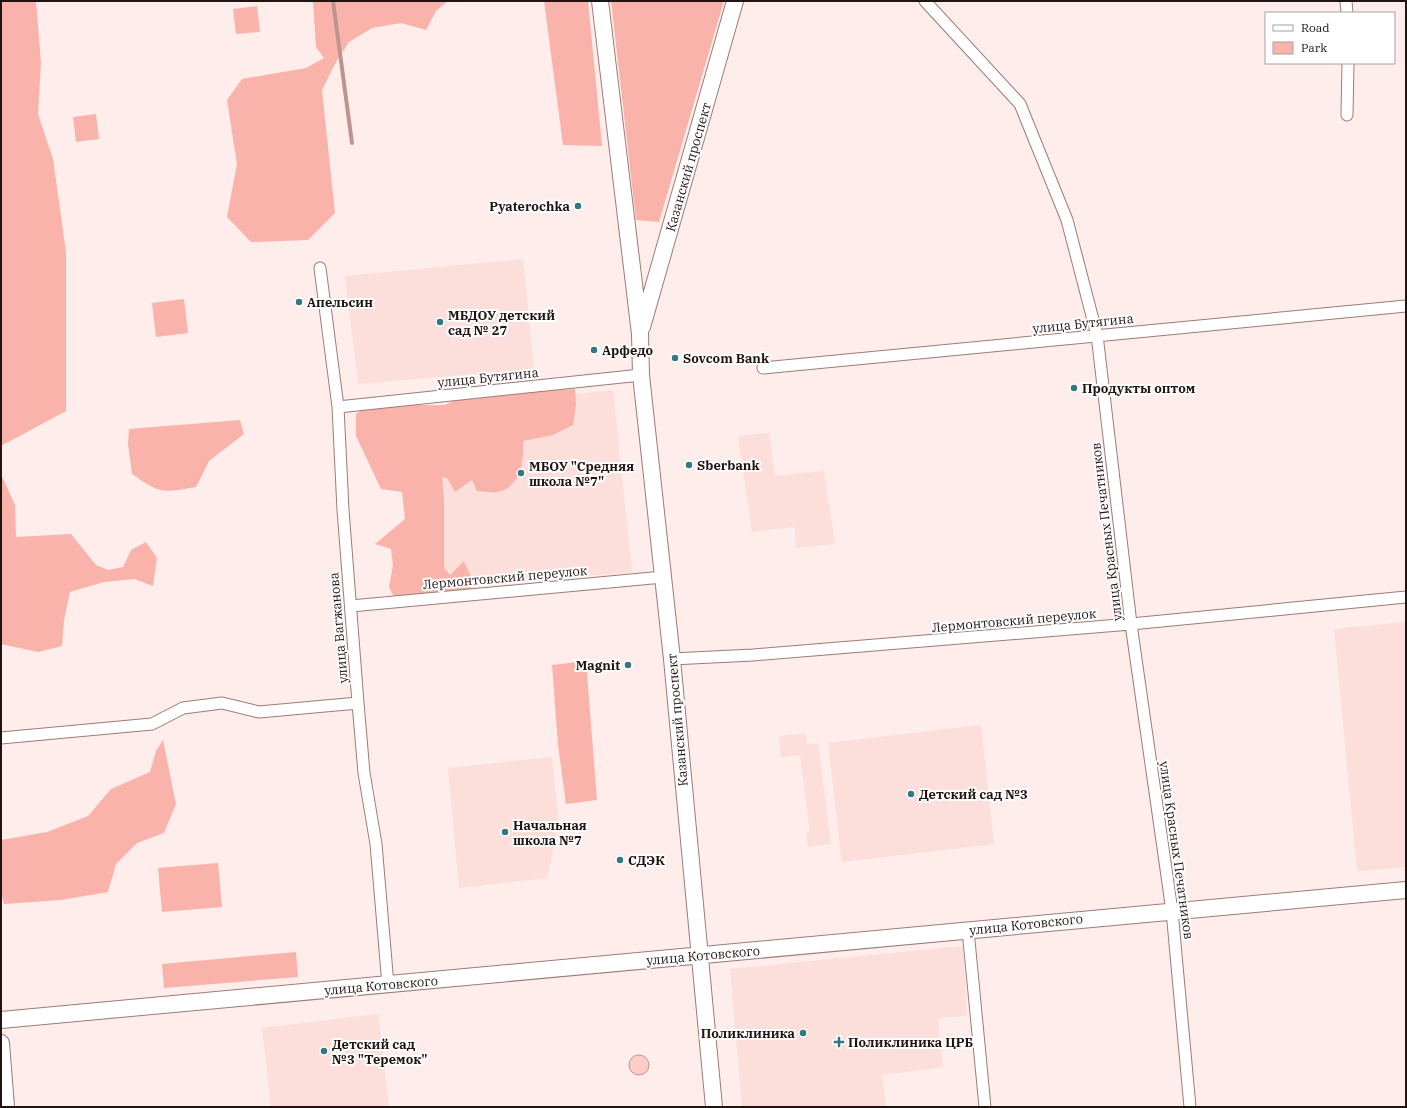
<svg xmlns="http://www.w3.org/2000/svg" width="1407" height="1108" font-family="'IBM Plex Serif',serif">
	<rect width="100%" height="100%" fill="#feedeb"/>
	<path fill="#fcdeda" d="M523,259l11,110 -176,15 -13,-108z
		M613,390l19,182 -199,18 -17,-180z
		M769,433l6,43 49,-5 11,73 -39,4 -1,-21 -43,5 -14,-96z
		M1406,622v245l-49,4 -23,-242z
		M981,725l13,119 -152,18 -14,-119z
		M806,733l1,11 11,-1 13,101 -23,3 -2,-14 4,-1 -10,-77 -19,2 -2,-21z
		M552,757l7,66 -12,55 -88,10 -11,-120z
		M963,946l4,70 -29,2 5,49 -61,8 4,32h-144l-12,-138z
		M378,1014l11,93h-118l-9,-79z"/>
	<path fill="#fab3aa" d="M1,1h35l5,62 -3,51 15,45 13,93v159l-65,35z
		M313,1h135l-12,10 -10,19 -25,-7 -29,5 -23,14 -14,22 -13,26 13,123 -27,27 -57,2 -24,-25 10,-53 -10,-64 15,-21 64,-11 18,-10 -8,-11z
		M544,1h44l14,145 -39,-1z
		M611,1h113l-65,221 -23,-2z
		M257,6l3,26 -24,2 -3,-25z
		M96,114l3,25 -23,3 -3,-25z
		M184,299l4,34 -32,4 -4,-34z
		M575,389l1,16 -3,20 -20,10 -30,6c1,19 -2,47 -26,51 -6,1 -14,-1 -20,-1l-5,-11 -17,12 -8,-14 -5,-1 2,21v70l6,7 14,-14 7,16v16l-76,6 -6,-12 4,-22 -2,-16 -16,-5 30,-25 -3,-27 -21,-3 -25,-53v-22c22,-17 60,-7 86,-9 6,0 11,-5 17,-6 38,-5 77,-8 116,-10z
		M240,420l4,14 -35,27 -13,26c-35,6 -35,7 -64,-13l-4,-30 1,-15z
		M1,474l14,31 1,32 55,-3 25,31 12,5 15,-3 8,-17 15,-8 11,16 -4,28 -19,-7 -30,3 -34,10 -6,28 -2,26 -24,6 -37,-8z
		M586,661l11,139 -31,4 -8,-59 -6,-80z
		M163,740l13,64 -12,29 -27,10 -21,21 -8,28 -47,8 -57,4 -3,-11v-53l46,-8 41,-16 23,-27 39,-17 6,-21z
		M218,863l4,44 -60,5 -4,-44z
		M296,952l2,25 -134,11 -2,-24z"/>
	<path fill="#fecdc7" stroke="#bc9591" d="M629 1065a10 10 0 1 1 20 0a10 10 0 1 1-20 0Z"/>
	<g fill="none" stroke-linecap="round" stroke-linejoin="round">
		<path stroke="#bc9591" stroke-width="4" d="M333,1l19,142"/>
		<defs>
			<path id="street" d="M925,1l95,103 47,116 30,115 34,289 41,287 18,196
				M1346,1l1,12
				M1347,115l1,-52
				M320,268l18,139 5,103 15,193 6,70 12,71 12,141
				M763,368l643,-62
				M338,407l303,-32
				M351,606l312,-29
				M672,659l81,-4 378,-31 275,-27
				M1,738l151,-14 31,-16 39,-5 37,9 99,-9
				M968,930l17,177"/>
			<path id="secondary" d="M600,1l40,333 1,41 31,284 42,448
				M642,327l93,-326
				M1,1020l1405,-130
				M1,1043l5,64"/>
		</defs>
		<use href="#street" stroke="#9e7b76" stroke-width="13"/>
		<use href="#secondary" stroke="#9e7b76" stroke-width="18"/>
		<use href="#street" stroke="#fff" stroke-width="11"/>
		<use href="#secondary" stroke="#fff" stroke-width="16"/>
	</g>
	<g fill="#317982" stroke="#fff" stroke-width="1.5">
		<circle cx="578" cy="206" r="4"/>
		<circle cx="299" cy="302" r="4"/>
		<circle cx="440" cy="322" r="4"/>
		<circle cx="594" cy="350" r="4"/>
		<circle cx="675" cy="358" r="4"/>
		<circle cx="1074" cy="388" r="4"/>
		<circle cx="689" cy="465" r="4"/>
		<circle cx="521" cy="473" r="4"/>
		<circle cx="628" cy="665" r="4"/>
		<circle cx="911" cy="794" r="4"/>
		<circle cx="505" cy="832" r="4"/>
		<circle cx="620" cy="860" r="4"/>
		<circle cx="803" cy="1033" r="4"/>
		<path d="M837 1036h4v4h4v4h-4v4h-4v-4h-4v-4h4z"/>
		<circle cx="324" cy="1051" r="4"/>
	</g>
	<g text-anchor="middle" stroke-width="4" stroke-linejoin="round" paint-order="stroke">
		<g font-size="13" fill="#211312" stroke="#fff">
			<text transform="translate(688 167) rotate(-74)" y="5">Казанский проспект</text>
			<text transform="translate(1083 323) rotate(-6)" y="5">улица Бутягина</text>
			<text transform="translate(488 377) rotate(-6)" y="5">улица Бутягина</text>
			<text transform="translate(1106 532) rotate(-97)" y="5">улица Красных Печатников</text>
			<text transform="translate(505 577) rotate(-5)" y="5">Лермонтовский переулок</text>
			<text transform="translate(1014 620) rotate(-5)" y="5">Лермонтовский переулок</text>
			<text transform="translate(338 628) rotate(-95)" y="5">улица Вагжанова</text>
			<text transform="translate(677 720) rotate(-95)" y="5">Казанский проспект</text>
			<text transform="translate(1177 850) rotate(82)" y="5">улица Красных Печатников</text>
			<text transform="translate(1026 924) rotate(-6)" y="5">улица Котовского</text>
			<text transform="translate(703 955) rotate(-5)" y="5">улица Котовского</text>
			<text transform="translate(381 985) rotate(-5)" y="5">улица Котовского</text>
		</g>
		<g font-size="13" font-weight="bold" fill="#211312" stroke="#fff" text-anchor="start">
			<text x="570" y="211" text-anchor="end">Pyaterochka</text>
			<text x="307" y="307">Апельсин</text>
			<text x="448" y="320">МБДОУ детский<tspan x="448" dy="15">сад № 27</tspan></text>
			<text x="602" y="355">Арфедо</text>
			<text x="683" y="363">Sovcom Bank</text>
			<text x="1082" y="393">Продукты оптом</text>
			<text x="697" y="470">Sberbank</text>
			<text x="529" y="471">МБОУ "Средняя<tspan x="529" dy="15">школа №7"</tspan></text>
			<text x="620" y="670" text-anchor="end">Magnit</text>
			<text x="919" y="799">Детский сад №3</text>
			<text x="513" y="830">Начальная<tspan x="513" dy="15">школа №7</tspan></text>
			<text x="628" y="865">СДЭК</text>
			<text x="795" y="1038" text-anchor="end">Поликлиника</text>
			<text x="848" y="1047">Поликлиника ЦРБ</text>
			<text x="332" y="1049">Детский сад<tspan x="332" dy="15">№3 "Теремок"</tspan></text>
		</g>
	</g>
	<rect width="1407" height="1108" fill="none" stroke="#211312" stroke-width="4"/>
	<rect x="1265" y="12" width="130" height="52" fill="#ffffff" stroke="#a6a1a0"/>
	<rect x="1273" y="25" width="20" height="6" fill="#ffffff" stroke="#a6a1a0"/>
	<text x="1301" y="32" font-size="12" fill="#211312">Road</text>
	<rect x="1273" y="42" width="20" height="12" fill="#fab3aa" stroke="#a6a1a0"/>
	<text x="1301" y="52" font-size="12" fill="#211312">Park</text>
</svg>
